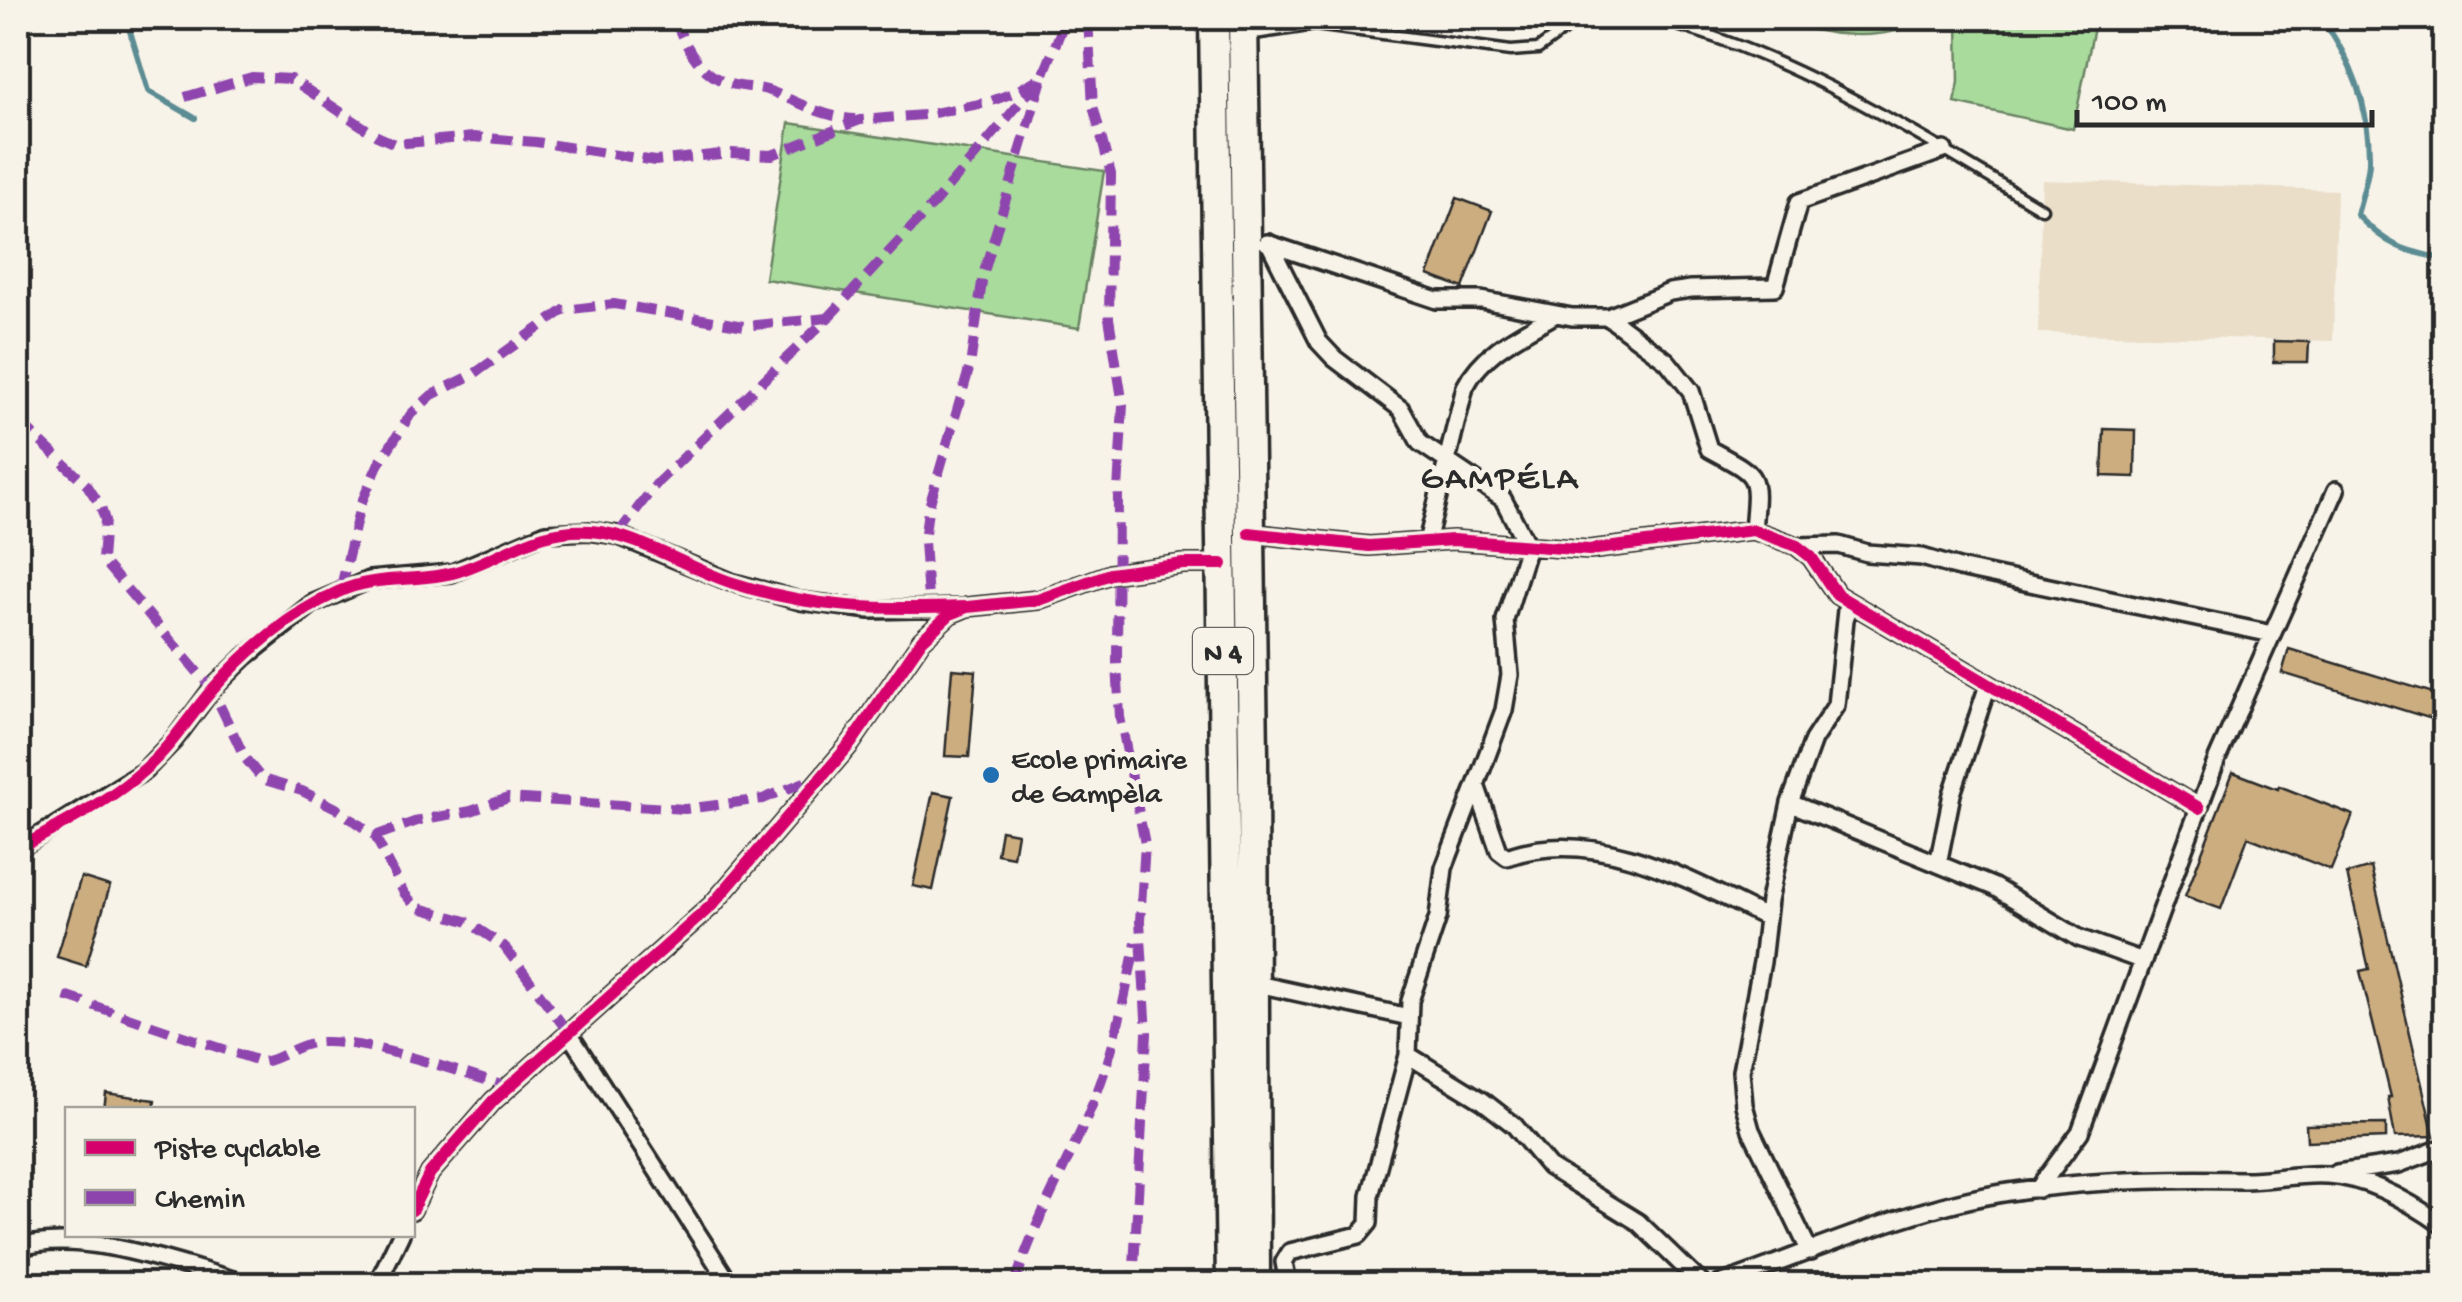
<svg xmlns="http://www.w3.org/2000/svg" width="2462" height="1302" font-family="'Gochi Hand',sans-serif">
	<rect width="100%" height="100%" fill="#f7f3e8"/>
	<filter id="ink" filterUnits="userSpaceOnUse"><feTurbulence type="fractalNoise" baseFrequency=".01" numOctaves="2"/><feDisplacementMap in="SourceGraphic" scale="20" xChannelSelector="R" yChannelSelector="G"/><feConvolveMatrix kernelMatrix="1 2 1 2 8 2 1 2 1" color-interpolation-filters="sRGB"/></filter>
	<g filter="url(#ink)">
		<path fill="#eadec9" d="M2042,180l295,10 -4,151 -295,-8z"/>
		<path fill="#a9db9d" stroke="#6a8364" stroke-width="2.5" d="M1776,18h153c-44,26 -107,19 -153,0z
			M2096,18l-23,111 -118,-26 4,-21 -1,-61z
			M789,123l315,48 -25,157 -314,-49z"/>
		<g fill="none" stroke-linecap="round" stroke-linejoin="round">
			<path stroke="#5c8c93" stroke-width="6" d="M126,18l22,73 47,27
				M2321,18c31,42 49,91 48,144 -1,17 -8,37 -12,53 30,31 47,36 87,44"/>
		</g>
		<path fill="#ccad80" stroke="#2b2b2b" stroke-width="2.5" d="M1457,198l35,13 -29,77 -35,-13z
			M2274,341l35,1 -1,20h-34z
			M2104,429l32,1 -1,47 -33,-1z
			M2289,649l151,46 -8,24 -150,-46z
			M952,669l24,2 -7,86 -24,-1z
			M2233,772l45,17 1,-3 74,29 -22,55 -83,-33 -27,72 -36,-13z
			M933,792l20,4 -20,94 -20,-4z
			M1001,830l16,3 -4,24 -16,-3z
			M2371,867l63,269 -39,1 -7,-40h3l-31,-126 9,-2 -22,-95z
			M81,877l29,9 -24,80 -29,-9z
			M106,1093l49,7 -1,10h-50z
			M2386,1124v14l-79,3 -1,-16z"/>
		<g fill="none" stroke-linecap="round" stroke-linejoin="round">
			<defs>
				<path id="service" d="M1651,18c138,34 269,118 391,191
					M1248,35l67,-10 196,26 27,-2 37,-27 11,-4"/>
				<path id="minor" d="M1267,243l170,57h44l91,17h36l62,-25 21,-3 84,-2 24,-85 145,-52
					M1269,243l50,99 15,16 67,51 19,34 83,56 25,48 -23,73 5,55 -6,35 -28,75 23,66 8,6c88,-32 183,23 260,61
					M1608,317l59,44 24,30 18,58c51,28 49,23 44,81
					M1249,533l120,13 84,-6 136,10 164,-20 44,16 14,11 26,38 362,213
					M1427,542l38,-155c19,-37 57,-53 91,-73
					M1797,546l42,-1 28,8 55,4 37,11 313,66
					M1790,803l204,84 85,51 64,23
					M18,849l126,-78 30,-31 38,-51 33,-32 67,-53 57,-24 83,-7 94,-40 43,-2 28,4 114,47 69,19 70,9 90,-2
					M1938,864l14,-70 36,-109
					M1253,983l156,34
					M568,1032l162,252
					M1408,1055l75,46 31,24 35,42 89,55 64,62
					M2337,1173l62,-9 45,-17
					M2038,1189l42,-57 137,-373 119,-269
					M412,1210l18,-37 63,-72 219,-196 139,-162 71,-103 28,-26 17,-7 71,-7 72,-26 73,-10h39
					M18,1248c66,-21 165,19 230,36
					M1810,1252l-59,-122 -7,-25 -3,-34 21,-109 7,-62 21,-97 23,-63 23,-35 11,-104
					M377,1284l24,-50
					M1288,1284l-4,-22 6,-10 69,-17 10,-12 1,-27 38,-141 2,-54 28,-84 6,-49 32,-83
					M1720,1284c91,-32 194,-78 289,-92 78,-12 156,-14 235,-12 27,0 56,-7 83,-5 40,2 85,28 117,51"/>
				<path id="trunk" d="M1214,18l17,1266
					M1243,18l10,739 2,527"/>
			</defs>
			<use href="#service" stroke="#2b2b2b" stroke-width="15"/>
			<use href="#minor" stroke="#2b2b2b" stroke-width="22"/>
			<use href="#trunk" stroke="#2b2b2b" stroke-width="35"/>
			<use href="#service" stroke="#f7f3e8" stroke-width="8"/>
			<use href="#minor" stroke="#f7f3e8" stroke-width="15"/>
			<use href="#trunk" stroke="#f7f3e8" stroke-width="28"/>
			<path stroke="#8e44ad" stroke-width="10" stroke-dasharray="20 10" stroke-linecap="butt" d="M674,18c11,26 23,54 53,65 15,5 32,3 46,9 29,12 51,25 82,27
				M1088,18l5,88 18,68 -2,144 14,87 -5,86 -1,173 3,53 25,127 -5,77 7,113 -14,250
				M185,97l67,-20 39,2 86,57 18,8 78,-7 63,5 119,19 75,-8 42,2 88,-35 64,-5 65,-13 24,-9 30,-17 -60,199 -13,91 -42,144 -4,31 5,72
				M18,424l7,3 62,58 13,20 5,15 -3,40 110,129 33,69 17,21 40,12 34,17 39,28 29,57 12,14 50,14 38,25 64,86
				M617,535l40,-52 171,-165 109,-118 106,-124 23,-58
				M340,591l20,-85 18,-41 33,-51 21,-19 42,-21 90,-64 50,-6 130,22 84,-8
				M375,836l45,-16 51,-9 37,-13 177,11 78,-10 54,-22
				M65,996l197,66c18,-3 33,-16 50,-19 45,-8 149,30 196,44
				M1015,1284c22,-74 66,-140 90,-214 14,-42 22,-85 31,-128"/>
			<defs>
				<path id="cycleway" d="M1249,533l120,13 84,-6 136,10 164,-20 44,16 14,11 26,38 362,213
					M18,849c42,-24 91,-47 127,-80 27,-23 45,-54 68,-80 34,-39 78,-76 125,-97 38,-18 79,-9 118,-20 49,-15 81,-45 135,-41 50,4 95,37 142,52 80,26 148,27 231,24
					M412,1210l18,-37 63,-72 219,-196 139,-162 71,-103 28,-26 17,-7 71,-7 72,-26 73,-10h39"/>
			</defs>
			<use href="#cycleway" stroke="#f7f3e8" stroke-width="19"/>
			<use href="#cycleway" stroke="#d6006c" stroke-width="12"/>
		</g>
	</g>
	<circle fill="#1f6fb2" stroke="#f7f3e8" stroke-width="4" cx="991" cy="775" r="10"/>
	<g text-anchor="middle" stroke-width="10" stroke-linejoin="round" paint-order="stroke">
		<rect fill="#f7f3e8" stroke="#686764" stroke-width="2.5" x="1193" y="628" width="60" height="46" rx="8"/>
		<g font-size="28" font-weight="bold" fill="#2b2b2b">
			<text x="1223" y="661">N 4</text>
		</g>
		<g font-size="30" fill="#2b2b2b" stroke="#f7f3e8" text-anchor="start">
			<text x="1011" y="768">Ecole primaire<tspan x="1011" dy="34">de Gampèla</tspan></text>
		</g>
		<g font-size="35" letter-spacing="2.5" fill="#2b2b2b" stroke="#f7f3e8">
			<text x="1500" y="487">GAMPÉLA</text>
		</g>
	</g>
	<rect width="2462" height="1302" fill="none" stroke="#f7f3e8" stroke-width="60"/>
	<rect x="30" y="30" width="2402" height="1242" fill="none" stroke="#2b2b2b" stroke-width="4" filter="url(#ink)"/>
	<rect x="65" y="1107" width="350" height="130" fill="#f7f3e8" stroke="#a5a39c" stroke-width="2.5"/>
	<rect x="85" y="1140" width="50" height="15" fill="#d6006c" stroke="#a5a39c" stroke-width="2.5"/>
	<text x="155" y="1157" font-size="30" fill="#2b2b2b">Piste cyclable</text>
	<rect x="85" y="1190" width="50" height="15" fill="#8e44ad" stroke="#a5a39c" stroke-width="2.5"/>
	<text x="155" y="1207" font-size="30" fill="#2b2b2b">Chemin</text>
	<path d="M2077 110v15h295v-15" fill="none" stroke="#2b2b2b" stroke-width="5"/>
	<text x="2092" y="110" font-size="30" fill="#2b2b2b" stroke="#f7f3e8" stroke-width="8" paint-order="stroke">100 m</text>
</svg>
